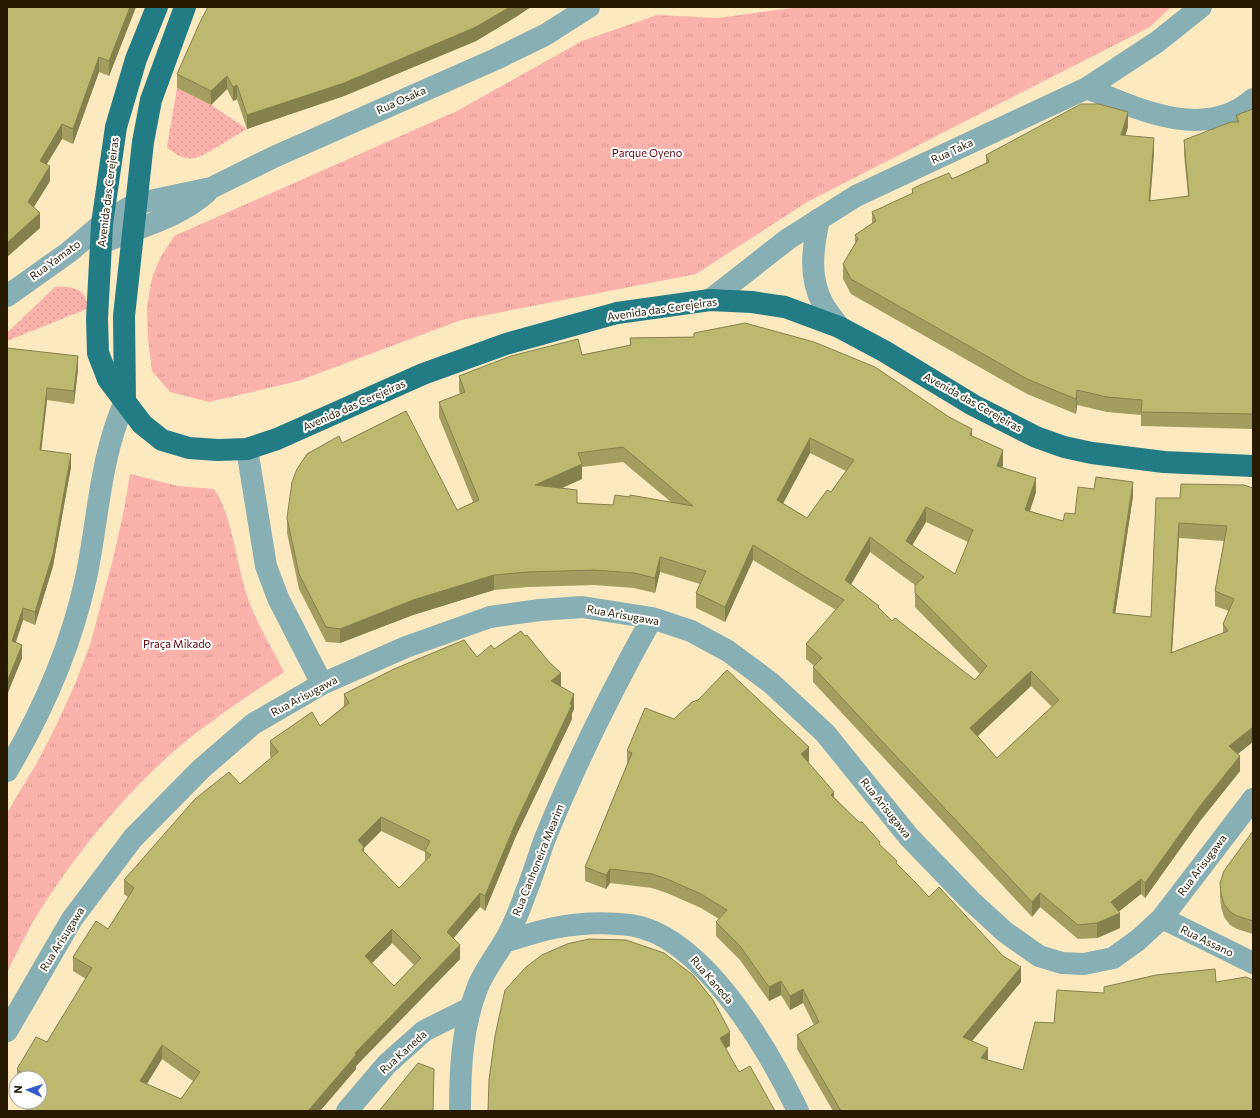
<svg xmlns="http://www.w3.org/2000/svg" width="1260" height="1118" font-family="Commissioner,sans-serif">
	<defs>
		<pattern id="park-tufts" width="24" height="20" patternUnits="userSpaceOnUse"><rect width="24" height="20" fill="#fab2ab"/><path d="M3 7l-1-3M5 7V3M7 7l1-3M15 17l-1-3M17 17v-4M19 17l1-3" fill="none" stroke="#d69891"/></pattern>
		<pattern id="garden-dots" width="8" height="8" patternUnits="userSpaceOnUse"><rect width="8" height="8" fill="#fab2ab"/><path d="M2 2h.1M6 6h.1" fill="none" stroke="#d69891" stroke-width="1.8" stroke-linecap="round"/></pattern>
	</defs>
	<rect width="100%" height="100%" fill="#fde9c0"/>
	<path fill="url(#park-tufts)" d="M800,7h371l-21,20 -343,175 -111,72 -235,46 -163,61 -89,21 -39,-10 -18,-21 -4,-32 -1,-32 5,-29 8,-20 14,-22 283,-125 125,-70 75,-26 61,3z
		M130,474l48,12 36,3c18,25 22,73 32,103 8,28 25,54 38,80 -38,25 -76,50 -111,80 -52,46 -99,104 -136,163 -11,18 -20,38 -30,57v-159l31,-52 19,-37 18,-40 15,-39 23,-86 11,-49z"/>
	<path fill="url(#garden-dots)" d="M177,88l34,17 36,24c-11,6 -42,27 -52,29 -11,2 -21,-4 -28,-11z
		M55,287c17,-1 33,1 32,22l-80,32v-8z"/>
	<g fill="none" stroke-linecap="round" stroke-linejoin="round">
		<path stroke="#88afb3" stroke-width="22" d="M1087,88c50,21 118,54 166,11
			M819,219c-6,28 -11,58 4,85 4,8 11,15 16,23
			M102,243c36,-16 75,-24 105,-51
			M7,296l62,-44 33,-28 33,-20 76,-16 65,-32 220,-97 49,-24 44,-28
			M710,300l78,-61 68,-43 231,-108 70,-46 44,-35
			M247,449l19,117 12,32 44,86
			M7,771c36,-60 64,-125 79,-193 13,-62 13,-117 39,-177
			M1162,918l91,45
			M504,942c17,-5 34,-11 50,-14 24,-5 52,-6 76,-3 73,10 139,126 168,186
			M7,1031l65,-112 61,-81 68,-69 52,-45 69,-40 84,-37 84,-30 50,-7 42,-3 70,11 39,13 37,20 43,32 54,50 84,104 61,63 35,32 34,24 23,7 22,1 29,-6 25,-18 24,-22 91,-119
			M347,1111l40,-47 37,-33 46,-23
			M460,1111c0,-43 2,-85 18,-125 7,-16 17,-29 26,-44 9,-15 16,-33 22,-50 7,-17 12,-34 18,-51 31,-77 68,-151 108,-223"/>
		<path stroke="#237b84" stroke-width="22" d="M157,7l-21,52 -20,68 -14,97 -5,95 1,34 10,26 34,45 20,16 27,8 29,2 29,-1 30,-10 146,-65 83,-30 111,-31 93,-13 42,2 33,5 54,20 45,24 89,54 63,32 28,10 28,6 72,9 89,4
			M125,401l-1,-85 19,-174 8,-42 34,-93"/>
	</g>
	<path fill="#a39e5f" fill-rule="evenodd" d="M7,7h129l-27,69 -10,-4 -26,72 -11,-5 -15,25 3,17 -16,26 6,21 -33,29z
		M519,15l-43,26 -132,55 -97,33 -10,-30 -4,2 -6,-12 -16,16 -34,-17v-14z
		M1253,109v320l-112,-3v-11l-34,-3 -30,-7 -1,9 -49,-20 -176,-100 -8,-15v-15l12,-20v-9l17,-12v-11l40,-18v-5l40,-10 34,-16v-8l142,-28 -3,8 29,18 -4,48 38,-5 -4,-41v-15l52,-18v-7h3z
		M694,333l278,103 31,29 -1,2 34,25 -6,19 33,10 12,-7 58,-18 -18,118 36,3 29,-119 64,-13 -6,269 2,17 -40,50 -55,77 -4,-4 -22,17 1,17 -23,10 -19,1 -38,-32 -8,10 -219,-235v-15l1,-1 -8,-7v-15l30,-34 -83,-50 -28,62 -29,-14v-15l4,-9 -40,-12 -5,21 -21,-5 -40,-3 -66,2 -34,3 -81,25 -73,28 -14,-1 -27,-53 -12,-56v-15l55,-75 115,67 16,-8 -34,-85v-15l21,-8 -1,-3v-15l123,-21 48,-10v-7l64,-1zM810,453l36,18 -15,21 -24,26 -24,-15zM623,462l48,40 -58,3 -36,-2 -15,-15 20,-9v-12zM926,522l42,20 -13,32 -43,-29zM1179,538l45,3 -9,50v15l14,5 -6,13v9l-51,19zM870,552l45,33v22l65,67 -5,6 -83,-59 -13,-13 -28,-24zM1031,686l21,21 -55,51 -19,-22z
		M7,348l71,21 -4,35 -27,-4 -6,50 30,17 -18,99 -18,59 -12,-5 -7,22 6,16 -14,34z
		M494,649l67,38 13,22 -2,4v6l-56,117 -31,75 -5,-4 -27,31 7,21 -104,107v3l-36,42h-294l14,-9v-24h-23v-9l30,-27 39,-63 -13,-8v-14l35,-28 20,-32 -4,-3v-14l147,-122 -1,-2v-15l50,-15 24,-20v-12l133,-37zM381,831l44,21v10l-26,26 -35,-36v-4zM392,943l22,22 -20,21 -22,-23zM162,1059l31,22 -12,18 -34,-15z
		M674,719l135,42 -1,1 26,35 46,48 17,19 32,33 92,85 -49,59 16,19 35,10 31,-47 50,-30 112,-11 37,129h-420l-36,-62v-14l17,-10 -11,-22 -13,7 -9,-15 -12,6 -29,-41 -24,-24v-14l3,-3 -18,-11 -34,-15 -15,-5 -42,-5 -4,6 -21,-8v-14l42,-103v-13z
		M1253,831v103l-16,-5 -7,-4 -6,-8 -3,-10 -1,-11v-13z"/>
	<path fill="#84814e" d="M130,7h6l-27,69v-15z
		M510,7h21l-12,8 -43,26 -132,55 -97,33v-14z
		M99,57v15l-26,72v-15z
		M227,76v13l-16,16v-14z
		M237,85v14l-4,2v-14z
		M1128,112v15l-7,23v-15z
		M62,124v15l-22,36v-14z
		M1154,138v15l-5,63v-15z
		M50,166v15l-22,35v-14z
		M40,213v15l-33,29v-14z
		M78,356v13l-4,35v-13z
		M47,388v12l-7,63v-13z
		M1077,390v15l-1,9v-15z
		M972,429v15l-2,-9z
		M810,438v15l-33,62v-15z
		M1003,450v15l-6,15v-14z
		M71,454v13l-18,99 -18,59v-13z
		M582,464v15l-47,21v-15z
		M1036,478v14l-11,33v-15z
		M1133,482v14l-20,132v-15z
		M926,507v15l-20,34v-15z
		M1179,523v15l-8,130v-15z
		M870,537v15l-25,43v-15z
		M753,545v15l-28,62v-15z
		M660,557v15l-5,21v-15z
		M494,575v15l-81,25 -73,28v-14l73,-29z
		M23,608v12l-11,33v-12z
		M22,645v13l-15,37v-13z
		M1031,671v15l-61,57v-15z
		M561,673v14l-10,-6z
		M574,694v15l-2,4v6l-56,117 -31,75v-15l31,-74z
		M1253,727v15l-24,19v-15z
		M809,747v14l-8,8v-15z
		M1240,756v15l-40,50 -55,77v-15l55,-77z
		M834,792v15l-3,-12z
		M381,817v14l-17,17v13l-6,-21z
		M610,869v14l-4,6v-14z
		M1141,879v15l-29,23 8,-4v15l-23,10v-15l14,-21z
		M480,893v14l-33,39v-14z
		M1040,893v14l-8,10v-15z
		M392,929v14l-27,27v-14z
		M460,945v14l-104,107v3l-36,42h-12l47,-58z
		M1021,967v15l-58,70v-15z
		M781,981v14l-12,6v-14z
		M803,989v14l-13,7v-14z
		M730,1032v14l-10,6v-14z
		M162,1045v14l-22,36v-14z
		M988,1048v14l-7,-4z"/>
	<path fill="#bdb86f" stroke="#84814e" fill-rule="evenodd" d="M7,7h123l-21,54 -10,-4 -26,72 -11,-5 -22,37 10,5 -22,36 12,11 -33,30z
		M208,7h302l-34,20 -132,56 -97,32 -10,-30 -4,2 -6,-11 -16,15 -34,-17 24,-54z
		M1081,104h18l29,8 -7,23 33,3 -5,63 40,-5 -5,-56 47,-18h8l-3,-7h3v-1l14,-5v305l-112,-2 1,-12 -35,-3 -30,-7 -1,9 -49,-20 -176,-100 -8,-15 15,-25 -3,-4 21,-14 -4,-9 41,-19 -1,-4 8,-4 29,-12 3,6 37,-17 -3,-7z
		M745,323l69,19 61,25 74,50 23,12 -2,6 33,15 -6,16 39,12 -11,32 38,11 2,-8 10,1 3,-27 16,2 2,-12 37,5 -20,131 38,4 5,-119h24l1,-14 63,1 9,3v239l-24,19 11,10 -40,50 -55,77 -4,-4 -30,23 9,11 -23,10 -19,2 -38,-32 -8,9 -219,-235 9,-9 -16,-14 38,-44 -91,-55 -28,62 -29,-14 10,-22 -46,-14 -5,21 -21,-5 -40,-3 -66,2 -34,3 -81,25 -73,29 -14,-2 -27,-53 -12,-56 5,-36 5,-13 10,-15 32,-18 3,7 64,-32 51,99 22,-10 -40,-98 26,-10 -6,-16 52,-20 67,-17 4,16 49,-10 -1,-7 64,-1v-4zM810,438l44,22 -23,32 -4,-2 -20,28 -30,-18zM623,447l70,59 -63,-11v2l-15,-2 -2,10 -36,-2v-13l-42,-5 47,-21 -4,-11zM926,507l47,23 -18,44 -49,-33zM1179,523l48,3 -12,65 19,8 -11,25 5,7 -57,22zM870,537l54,40 -9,8v8l72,73 -12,14 -80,-62 -3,3 -14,-14 1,-1 -34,-26zM1031,671l28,29 -62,58 -27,-30z
		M7,348l71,8 -4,35 -27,-3 -7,62 31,4 -18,100 -18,58 -12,-4 -11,33 10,4 -15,37z
		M521,631l4,5 2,-1 22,27 12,11 -10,8 23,13 -4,10 2,1 -56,117 -31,74 -5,-3 -33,39 13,13 -105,108 1,2 -48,56h-282l7,-9h7v-10l2,-2 -2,-2v-10h-12l-11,-9 19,-32 11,5 45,-74 -19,-11 23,-36 12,8 26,-41 -10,-8 71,-81 34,-27 11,12 38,-32 -8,-11 42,-29 8,14 29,-23 -5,-9 50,-25 70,-29 13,17 14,-12 3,4zM381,817l49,24 -5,10 6,4 -32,33 -37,-38 2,-3 -6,-7zM392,929l29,29 -27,28 -29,-30zM162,1045l38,27 -19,27 -41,-18z
		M727,670l82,77 -8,7 33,38 -3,3 28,27h3l18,20 -1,2 18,17 -1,2 19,19 14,15 10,-10 64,69 18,11 -58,70 25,11 -7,10 42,12 12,-48 19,1 3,-33 47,3v-6l52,-12 59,-6 1,13 30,-5 7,3v131h-412l-44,-76 22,-13 -16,-33 -13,7 -9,-15 -12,6 -29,-41 -24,-24 11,-12 -26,-16 -34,-15 -15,-5 -42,-5 -4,6 -21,-8 47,-114 -5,-2 18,-43 29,11 18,-17 6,-2z
		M1253,831v90l-16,-5 -7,-4 -6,-8 -3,-10 -1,-11 4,-12z
		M589,939l37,1 38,13 29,22 20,25 17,32 -10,6 19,34 11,-6 25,45h-287l1,-31 6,-44 10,-46 21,-23 16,-12 25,-11z
		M418,1063l16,6 -1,42h-54z"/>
	<g text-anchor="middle" stroke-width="4" stroke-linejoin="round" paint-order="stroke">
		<g font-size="11" fill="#271a00" stroke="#fff">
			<text transform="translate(401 100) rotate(-24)" y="4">Rua Osaka</text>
			<text transform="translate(952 151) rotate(-25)" y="4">Rua Taka</text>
			<text transform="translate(108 192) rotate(-83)" y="4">Avenida das Cerejeiras</text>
			<text transform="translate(55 260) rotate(-36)" y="4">Rua Yamato</text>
			<text transform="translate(662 309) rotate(-8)" y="4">Avenida das Cerejeiras</text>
			<text transform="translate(973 402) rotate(29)" y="4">Avenida das Cerejeiras</text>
			<text transform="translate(354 405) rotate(-24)" y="4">Avenida das Cerejeiras</text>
			<text transform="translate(623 615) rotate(10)" y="4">Rua Arisugawa</text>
			<text transform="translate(304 696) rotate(-28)" y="4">Rua Arisugawa</text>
			<text transform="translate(886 808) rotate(51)" y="4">Rua Arisugawa</text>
			<text transform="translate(538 860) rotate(-68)" y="4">Rua Canhoneira Mearim</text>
			<text transform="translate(1202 865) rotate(-53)" y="4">Rua Arisugawa</text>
			<text transform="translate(62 939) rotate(-58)" y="4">Rua Arisugawa</text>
			<text transform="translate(1207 941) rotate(26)" y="4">Rua Assano</text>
			<text transform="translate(712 980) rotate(49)" y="4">Rua Kaneda</text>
			<text transform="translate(403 1052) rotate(-42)" y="4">Rua Kaneda</text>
		</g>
		<g font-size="11" fill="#620008" stroke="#fff">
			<text x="647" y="157">Parque Oyeno</text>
			<text x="177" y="648">Praça Mikado</text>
		</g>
	</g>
	<rect width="1260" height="1118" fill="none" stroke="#271a00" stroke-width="16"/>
	<g transform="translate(28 1090) rotate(273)"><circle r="19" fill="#ffffff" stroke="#a9a399"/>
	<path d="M0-3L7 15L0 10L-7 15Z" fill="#315bcb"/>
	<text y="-6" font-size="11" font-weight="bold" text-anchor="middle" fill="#271a00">N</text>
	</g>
</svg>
